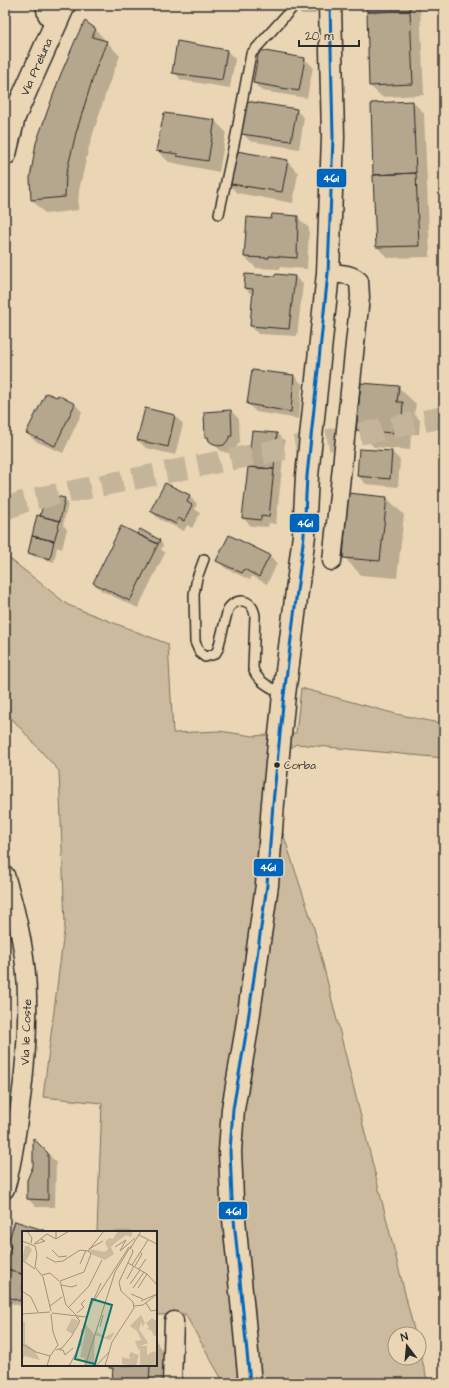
<svg xmlns="http://www.w3.org/2000/svg" width="449" height="1388" font-family="'Architects Daughter',sans-serif">
	<rect width="100%" height="100%" fill="#ead6b4"/>
	<filter id="ink" filterUnits="userSpaceOnUse"><feTurbulence type="fractalNoise" baseFrequency=".025" numOctaves="2"/><feDisplacementMap in="SourceGraphic" scale="8" xChannelSelector="R" yChannelSelector="G"/><feConvolveMatrix kernelMatrix="1 2 1 2 8 2 1 2 1" color-interpolation-filters="sRGB"/></filter>
	<g filter="url(#ink)">
		<path fill="#cbba9e" stroke="#7b7264" d="M5,555l63,50 100,39 5,89 46,-2 34,5 43,-3 5,-45 95,26 48,10v34l-148,-14 -18,14 -5,45 41,125 101,406h-20v24h24v-10l9,35h-204l-39,-69 -29,1v-83h-59l5,-129 -59,-6 22,-173 -6,-153 -54,-60z"/>
		<path fill="#0003" d="M243,5h24l-1,2z
			M297,5h18l1,9h-15l-4,-4z
			M368,5h52l4,90 -42,2 -12,-11z
			M95,29l25,27 -12,30 -19,61 -10,43 -1,20 -32,4 -14,-14 -1,-22z
			M178,43l49,8 8,8 -5,29 -49,-8 -7,-8z
			M260,51l45,8 8,8 -6,31 -45,-7 -8,-8z
			M413,102l11,11 6,144 -42,1 -11,-11z
			M296,110l8,8 -5,31 -49,-8 -8,-8z
			M215,121l11,11 -7,40 -50,-10 -12,-11z
			M287,161l11,12 -5,30 -56,-10 -11,-11z
			M297,217l12,11 -2,41 -27,-2v2l-24,-1 -11,-11 27,-37z
			M276,277h19l8,7 -6,52 -39,-2 -7,-8 2,-30 -8,-8z
			M294,376l8,8 -3,35 -43,-7 -8,-8z
			M398,387l18,17 -2,10 6,6 -1,14h-8l-1,16 -36,-3 -17,-17z
			M75,404l7,8 -19,41 -28,-12 -8,-8z
			M231,411l8,8 1,25h-2l-2,4 -4,4 -4,1 -7,-2 -15,-14z
			M175,416l8,8 -8,31 -29,-7 -8,-8z
			M277,434l8,7 -9,83 -7,-1 -1,4 -17,-1 -8,-8z
			M392,452l8,8 -2,27 -32,-3 -8,-8z
			M189,496l8,8 -2,5 5,4 -8,15 -5,-3 -3,6 -25,-12 -8,-8z
			M387,498l17,17 -7,63 -36,-3 -17,-18z
			M65,499l3,4 -5,22 4,4 -5,20 -5,-2 -3,15 -21,-6 -4,-4 12,-35z
			M140,531l20,10 3,4 -2,4 4,4 -27,55 -36,-17 -8,-8 49,-45z
			M269,555l8,8 -10,21 -15,-8 -2,4 -25,-12 -7,-7z
			M5,964l2,3 -2,12z
			M5,1105l9,9 -9,23z
			M34,1140l22,22 -1,45h-19l-8,-8 6,-30z
			M15,1222l30,10h-22v75l-18,-6v-35l6,-18 -3,-4z
			M156,1341l2,2v2l5,6 -2,32h-45l-3,-2 1,-10 -4,-3 1,-3h45z"/>
		<path fill="#b5a68e" stroke="#2b2b2b" d="M296,5h16v5h-16z
			M366,5h44v6l-43,1z
			M410,11l3,73 -44,2 -2,-74z
			M85,21l11,8 -4,8 15,4 -12,30 -19,62 -10,42 -1,22 -34,3 -1,-22 6,-35 24,-67 18,-42z
			M177,41l50,9 -5,30 -50,-7z
			M259,50l46,8 -6,33 -46,-8z
			M246,101l51,8 -6,32 -50,-7z
			M413,101l3,72 -43,2 -2,-72z
			M164,113l51,7 -7,41 -31,-5 1,-2 -22,-3z
			M231,150l57,10 -6,32 -57,-9z
			M416,173l3,73 -43,1 -3,-72z
			M272,214l26,2 -1,42 -28,-2v2l-25,-1 3,-40 24,2z
			M245,274l30,2 1,-2 19,2 -6,53 -39,-3 3,-37 -9,-1z
			M252,370l42,5 -3,37 -44,-8z
			M361,383l38,3 -2,16h6l-1,16 -8,-1 -1,16 -37,-3z
			M46,393l11,4 1,-2 17,9 -20,42 -29,-13z
			M145,408l30,7 -7,32 -31,-7z
			M231,410l1,26h-2l-2,4 -4,5 -5,1 -7,-3 -3,-2 -1,-4h-3l-1,-25z
			M252,431l25,2 -3,36 -26,-2z
			M359,449l33,2 -2,28 -33,-3z
			M248,467l26,2 -5,48 -8,-1v4l-19,-2z
			M165,483l25,12 -3,7 5,3 -8,16 -6,-3 -2,6 -26,-13z
			M348,493l39,4 -7,64 -37,-3z
			M46,494l19,4 -5,23 -20,-5z
			M37,515l23,6 -6,20 -22,-5z
			M121,526l37,18 -28,57 -37,-18z
			M140,529l20,11 -2,4 -21,-10z
			M229,535l41,20 -11,22 -15,-8 -2,4 -26,-12z
			M32,536l22,5 -4,18 -22,-6z
			M33,1138l15,15v47l-21,-1v-19l6,-14z
			M15,1221l31,10 -23,1 -1,42 -17,-6v-5l6,-17 -4,-1z
			M5,1268l18,7v19l-3,7 -15,-5z
			M110,1365h40l-1,18 -37,-2 1,-13h-4z"/>
		<g fill="none" stroke-linecap="round" stroke-linejoin="round">
			<path stroke="#c4b499" stroke-width="22" stroke-dasharray="22 11" stroke-linecap="butt" d="M5,509l23,-9 416,-83"/>
			<defs>
				<path id="service" d="M219,214l17,-79 15,-81 44,-49
					M204,559l-7,19 -3,16 1,48 5,11 5,4 10,-3 3,-5 10,-40c9,-13 25,-10 27,7l-2,52c3,13 19,20 30,26"/>
				<path id="minor" d="M45,5l2,9 7,11
					M328,273c12,1 22,0 31,8l1,16 -28,264
					M5,875c12,39 22,81 22,122 1,36 -2,73 -7,109 -4,28 -7,56 -15,83
					M172,1383l2,-62"/>
				<g id="tertiary">
					<path id="s1" d="M5,154l9,-37 50,-112"/>
					<path d="M250,1383l-18,-184 -2,-48 3,-42 13,-75 21,-149 6,-82 11,-108 20,-160 3,-59 21,-203 5,-136 -3,-132"/>
				</g>
			</defs>
			<use href="#service" stroke="#2b2b2b" stroke-width="12"/>
			<use href="#minor" stroke="#2b2b2b" stroke-width="21"/>
			<use href="#tertiary" stroke="#2b2b2b" stroke-width="25"/>
			<use href="#service" stroke="#ead6b4" stroke-width="9"/>
			<use href="#minor" stroke="#ead6b4" stroke-width="18"/>
			<use href="#tertiary" stroke="#ead6b4" stroke-width="22"/>
			<defs>
				<path id="bus-1" d="M250,1383l-18,-184 -2,-48 3,-42 13,-75 21,-149 6,-82 11,-108 20,-160 3,-59 21,-203 5,-136 -3,-132"/>
			</defs>
			<use href="#bus-1" stroke="#ead6b4" stroke-width="6"/>
			<use href="#bus-1" stroke="#0065bd" stroke-width="3"/>
		</g>
	</g>
	<circle fill="#2b2b2b" stroke="#ead6b4" stroke-width="1.5" cx="277" cy="765" r="3.5"/>
	<g text-anchor="middle" stroke-width="4" stroke-linejoin="round" paint-order="stroke">
		<g font-size="11" fill="#2b2b2b" stroke="#ead6b4" text-anchor="start">
			<text x="284" y="769">Corba</text>
		</g>
		<g font-size="12" fill="#2b2b2b" stroke="#ead6b4">
			<text dy="4" stroke="none"><textPath href="#s1" startOffset="93">Via Preluna</textPath></text>
			<text transform="translate(26 1032) rotate(-88)" y="4">Via le Coste</text>
		</g>
	</g>
	<g transform="translate(22 1231)">
		<rect width="135" height="135" fill="#ead6b4"/>
		<path d="M96,0h15l-2,6 -5,-2 -11,8 -4,4 3,7 -9,6 -14,-6 -2,-5 16,3 3,-3 -3,-7 4,-4 4,1zM3,15h4l3,4 -6,11 -4,-1zM119,84l4,8 -3,4v-6l-3,8 9,14 -8,3h7v9l7,-4 3,3v12h-17v-19l-1,4 -4,-10 6,-1 -4,-9 -7,-5zM50,87l7,3 -7,13 -6,-4zM130,87l5,3v14l-3,1 -3,-6 -4,-1 2,-2 -3,-4zM0,90l3,1v21l9,7 6,10 -15,-4 -3,3zM62,91l10,12 3,-2 8,5 10,-5 -5,8 -15,-5 -1,31h-9l-1,-8 -4,-1 5,-24zM109,121l8,3 -3,11 -14,-2v-7l8,2 -1,-4z" fill="#cbba9e"/>
		<path fill="none" stroke="#9e927d" stroke-width="1" d="M5,0l5,7 -1,5M117,4l18,9M34,8l13,-8M0,10l13,5 2,8 -2,13 8,10 8,34M12,13l13,-10 9,5v-8M13,13l10,-3 -4,-2M109,15l-1,3 11,-18M93,16l11,-7 -6,11 15,-13M67,18l14,-8M30,19l7,7 8,-1M66,20l16,-20M24,26l9,5 8,-1 17,-11 8,1 3,3 -7,18 -24,9M0,29l13,9M106,32l19,11 10,11M58,33l6,-14M110,34l16,-25M113,35l7,-12 -2,-2M117,38l7,-10M20,44l8,-2 9,8M105,48l7,-13M38,50l6,24 13,13M108,53l10,-14M39,54l11,2 5,-2M111,57l11,-16M116,57l9,-14M0,60l9,6 7,15M109,63l12,5M72,70l35,-54M119,70l16,-7M124,72l5,8 6,-1M28,75l12,-9M112,75l9,-1 14,-11M47,76l20,-21 13,-26M30,82l34,4 15,-34M55,82l7,-6 -3,-3 4,-4M0,83l28,-2M78,96l3,-12M0,113l14,8 14,4M34,119l6,-2 9,-11 9,-16 -4,-4M37,119h4l2,5 8,-7M25,135l3,-10 8,-11 -5,-13 -2,-18M47,135l12,-22 1,-15M63,135l30,-94 14,-23M74,135l13,-14M83,135l7,-24 22,-34 -1,-6 -12,-11 -2,-9 14,-30 -1,-3"/>
		<path fill="#0f766e" fill-opacity="0.15" stroke="#0f766e" stroke-width="2" d="M70,68l20,6 -17,59 -20,-5z"/>
		<rect width="135" height="135" fill="none" stroke="#2b2b2b" stroke-width="2"/>
	</g>
	<g stroke="#ead6b4" stroke-width="1.5">
		<rect x="316" y="168" width="31" height="20" rx="4" fill="#0065bd"/>
		<rect x="289" y="513" width="31" height="20" rx="4" fill="#0065bd"/>
		<rect x="253" y="858" width="31" height="19" rx="4" fill="#0065bd"/>
		<rect x="218" y="1201" width="30" height="19" rx="4" fill="#0065bd"/>
	</g>
	<g font-size="11" text-anchor="middle" font-weight="bold" fill="#fff">
		<text x="331" y="182">461</text>
		<text x="305" y="527">461</text>
		<text x="268" y="871">461</text>
		<text x="233" y="1215">461</text>
	</g>
	<rect width="449" height="1388" fill="none" stroke="#ead6b4" stroke-width="20"/>
	<rect x="10" y="10" width="429" height="1368" fill="none" stroke="#2b2b2b" stroke-width="1.5" filter="url(#ink)"/>
	<g transform="translate(407 1346) rotate(344)"><circle r="19" fill="#ead6b4" stroke="#9e927d"/>
	<path d="M0-3L7 15L0 10L-7 15Z" fill="#2b2b2b"/>
	<text y="-6" font-size="11" font-weight="bold" text-anchor="middle" fill="#2b2b2b">N</text>
	</g>
	<path d="M299 40v6h60v-6" fill="none" stroke="#2b2b2b" stroke-width="2"/>
	<text x="305" y="40" font-size="12" fill="#2b2b2b" stroke="#ead6b4" stroke-width="3" paint-order="stroke">20 m</text>
</svg>
